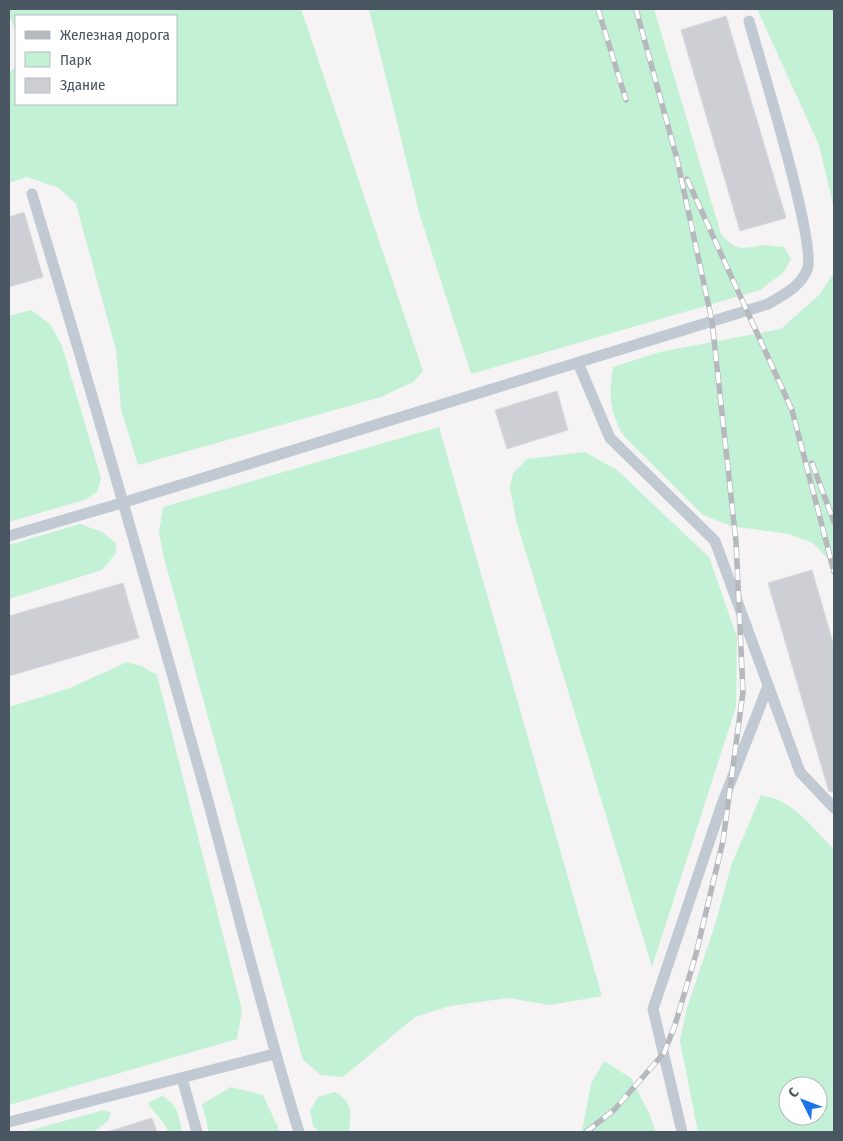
<svg xmlns="http://www.w3.org/2000/svg" width="843" height="1141" font-family="'Fira Sans Condensed',sans-serif">
	<rect width="100%" height="100%" fill="#f5f3f3"/>
	<path fill="#c3f1d5" fill-rule="evenodd" d="M9,9h292l122,362 -10,11 -32,15 -243,68 -17,-56 -5,-59 -40,-146 -17,-16 -32,-11 -18,6v-109l6,-7 1,-6v43h160v-88h-160v14l-7,-14z
		M369,9h285l67,225c16,19 21,14 43,11 6,0 14,2 20,2l7,12 -8,14 -23,17 -289,84 -51,-158z
		M757,9h77v200l-15,-64z
		M834,272v293l-21,-22 -24,-9 -58,-8 -28,-11 -79,-79c-15,-23 -15,-43 -11,-69l47,-15 121,-23 39,-35z
		M31,310l19,14 12,22 39,132 -4,14 -13,8 -75,22v-206z
		M439,427l163,569 -52,9 -42,-7 -58,8 -35,11 -72,60 -22,-2 -18,-15 -139,-502 -5,-26 4,-25z
		M585,452l32,18 92,87 28,80 -1,70 -84,260 -136,-447 -6,-32 3,-15 14,-14z
		M80,524l22,8 14,11v10l-14,17 -93,29v-54z
		M127,662l14,4 16,9 85,335 -5,29 -228,66v-398l61,-19z
		M761,795c34,6 49,31 73,54v283h-136l-18,-91 7,-33 27,-80 17,-62zM788,1086h30v30h-30z
		M604,1061l27,17 18,35 7,19h-77l3,-1 9,-47z
		M231,1087l32,8 17,37h-71l-7,-28z
		M335,1092c18,10 16,21 14,39l-29,1 -7,-6 -3,-16 8,-13z
		M162,1096c16,8 17,20 20,36h-14c-4,-12 -14,-18 -20,-29z
		M104,1110l7,3 -3,8 -15,11h-69z"/>
	<path fill="#cdcfd5" stroke="#d7d9de" d="M726,16l60,202 -46,13 -59,-201z
		M24,212l19,65 -34,10v-70z
		M557,391l11,39 -61,19 -12,-39z
		M812,570l22,76v145l-5,1 -61,-209z
		M123,583l16,55 -130,38v-60z
		M152,1118l5,14h-50z"/>
	<g fill="none" stroke-linecap="round" stroke-linejoin="round">
		<path stroke="#c1cad2" stroke-width="11" d="M32,194c61,202 119,404 176,607 30,111 57,222 91,331
			M578,363l32,75 105,103 85,231 34,36
			M9,536l116,-34 643,-198c15,-9 32,-17 39,-34 11,-24 -48,-212 -58,-249
			M182,1078l15,54
			M9,1122l265,-68
			M682,1132l-29,-123 69,-205 46,-118"/>
		<defs>
			<path id="rail" d="M598,9l28,91
				M687,179l105,231 42,162
				M812,463l22,59
				M586,1132l28,-22 50,-57 11,-28 21,-71 27,-113 20,-149 -7,-150 -24,-221 -35,-162 -41,-150"/>
		</defs>
		<use href="#rail" stroke="#b5b8bd" stroke-width="5.5"/>
		<use href="#rail" stroke="#fff" stroke-width="4" stroke-dasharray="11" stroke-linecap="butt"/>
	</g>
	<rect width="843" height="1141" fill="none" stroke="#4a5661" stroke-width="20"/>
	<rect x="15" y="15" width="162" height="90" fill="#ffffff" stroke="#b7bbc0"/>
	<rect x="25" y="31" width="25" height="8" fill="#b5b8bd" stroke="#b7bbc0"/>
	<text x="60" y="40" font-size="15" fill="#4a5661">Железная дорога</text>
	<rect x="25" y="52" width="25" height="15" fill="#c3f1d5" stroke="#b7bbc0"/>
	<text x="60" y="65" font-size="15" fill="#4a5661">Парк</text>
	<rect x="25" y="78" width="25" height="15" fill="#cdcfd5" stroke="#b7bbc0"/>
	<text x="60" y="90" font-size="15" fill="#4a5661">Здание</text>
	<g transform="translate(803 1101) rotate(312)"><circle r="24" fill="#ffffff" stroke="#b7bbc0"/>
	<path d="M0-4L9 19L0 12L-9 19Z" fill="#1a73e8"/>
	<text y="-8" font-size="14" font-weight="bold" text-anchor="middle" fill="#4a5661">С</text>
	</g>
</svg>
